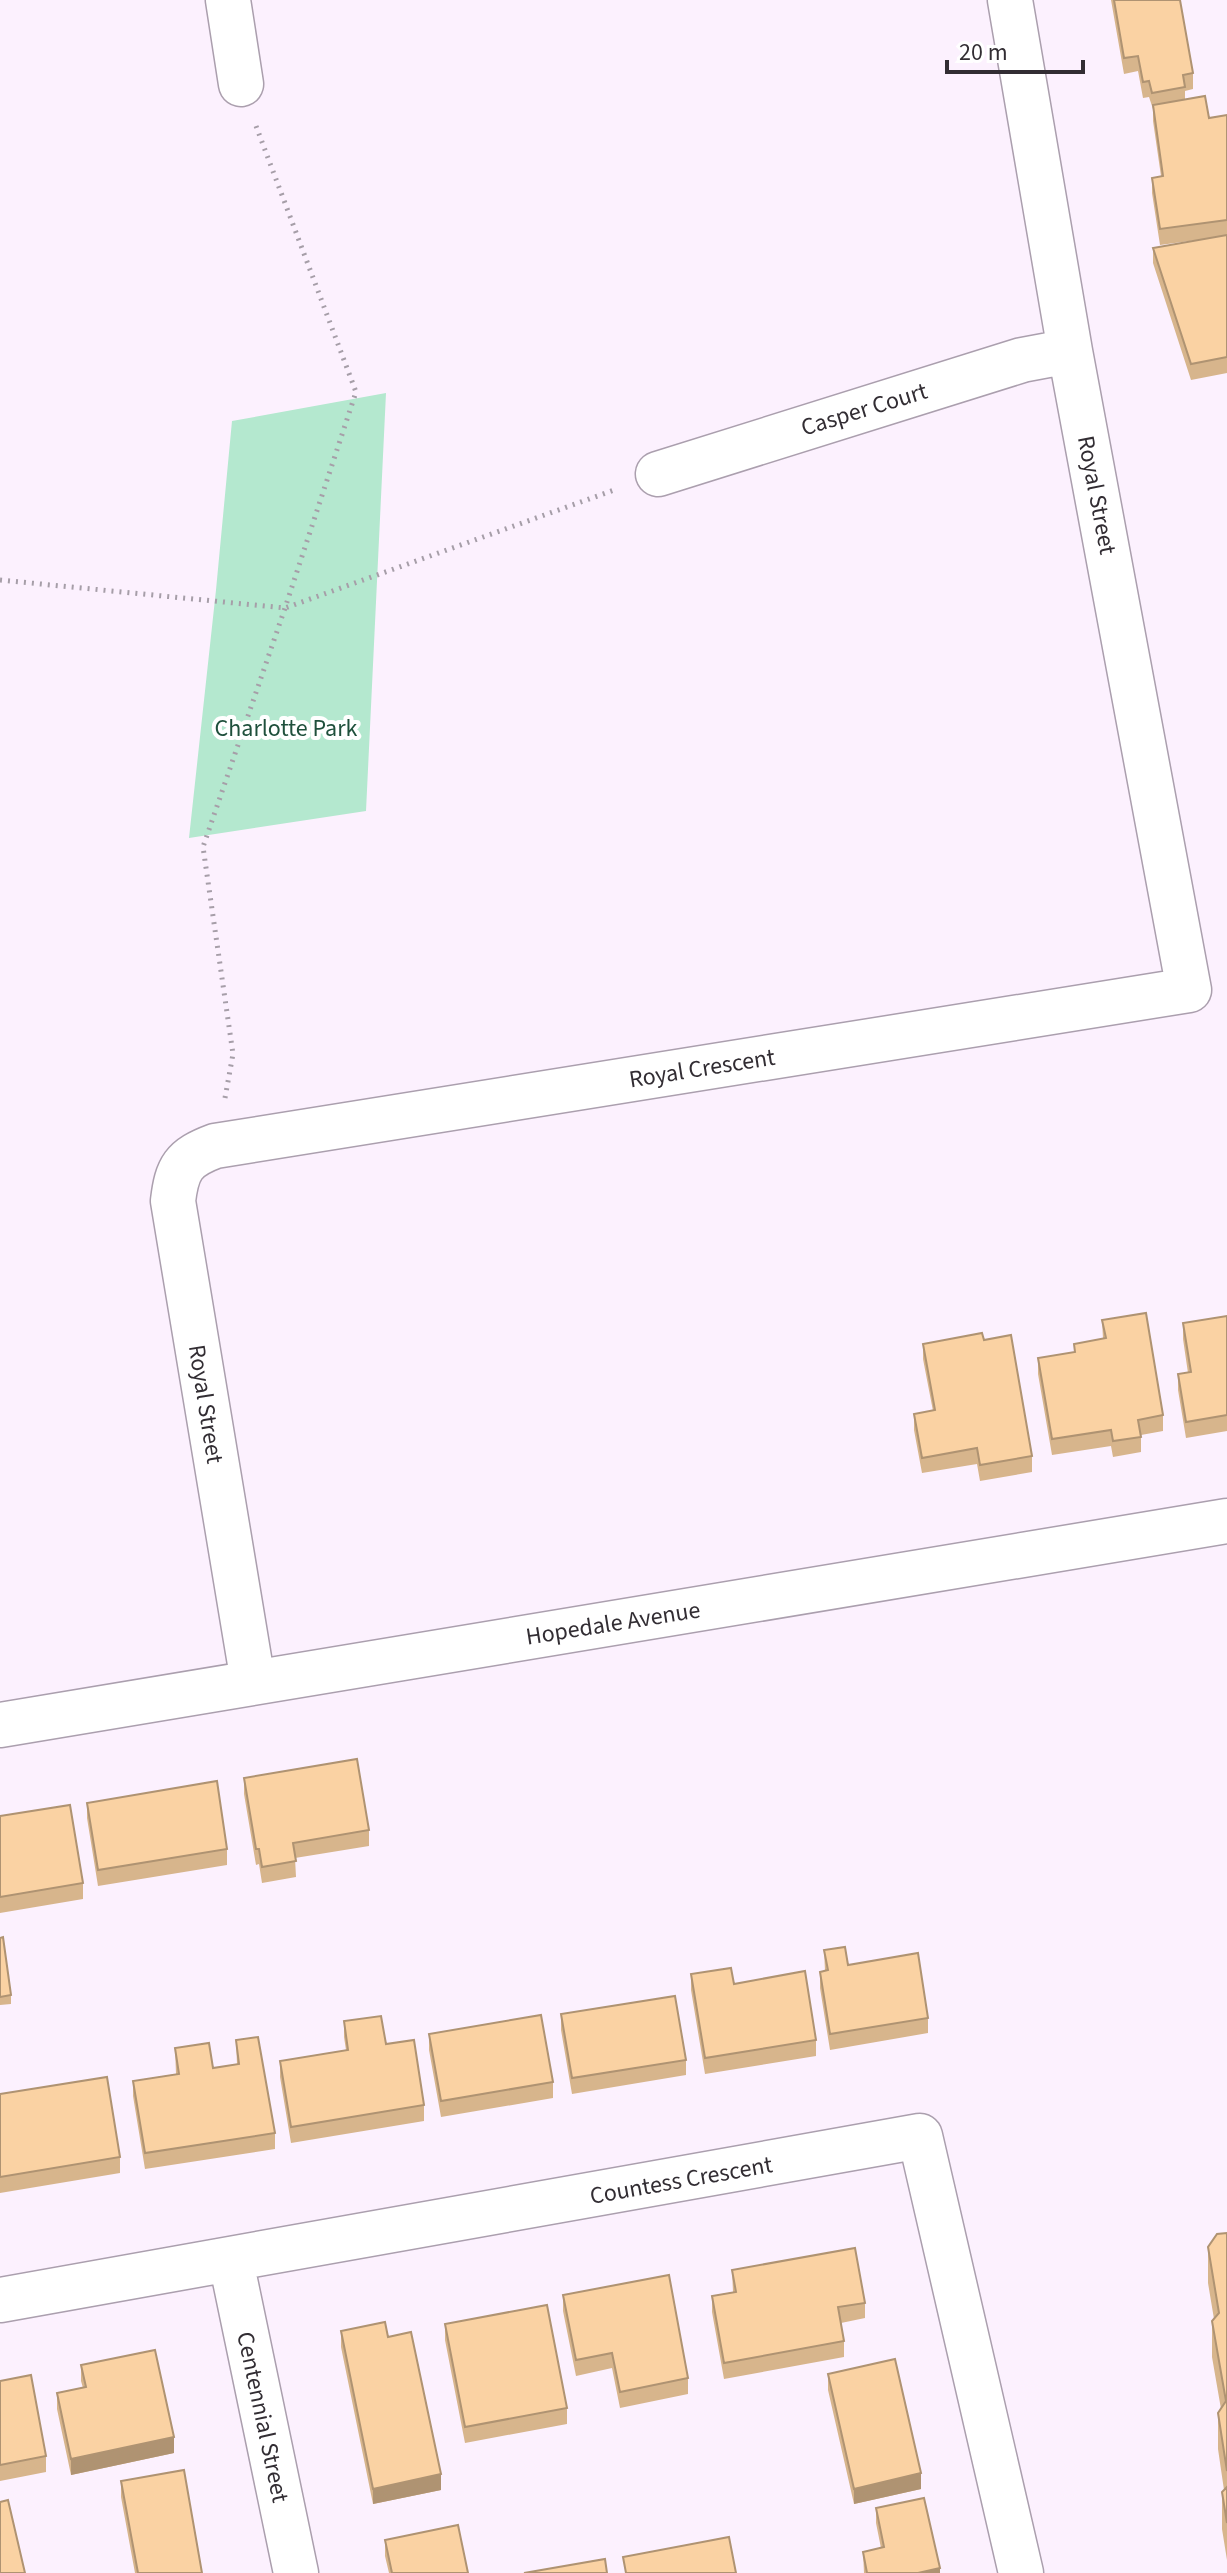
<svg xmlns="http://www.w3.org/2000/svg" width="1227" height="2573" font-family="'Source Sans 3',sans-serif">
	<rect width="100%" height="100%" fill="#fcf1fe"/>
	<path fill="#b4e8cf" d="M386,393l-20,418 -177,27 27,-248 16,-169z"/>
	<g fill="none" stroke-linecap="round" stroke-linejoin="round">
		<defs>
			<path id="minor" d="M228,0l13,84
				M658,474l364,-114 48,-9
				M253,1682l-80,-481c4,-33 10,-43 42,-55l974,-156 -119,-639 -60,-351
				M0,1725l1227,-204
				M231,2261l65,312
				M0,2300l920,-164 101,437"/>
		</defs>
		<use href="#minor" stroke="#ab9fae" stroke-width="47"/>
		<path stroke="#a69ea8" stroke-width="5" stroke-dasharray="2 6" stroke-linecap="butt" d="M0,580l285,28 332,-119
			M225,1098l8,-44 -30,-207 82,-239 71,-216 -100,-266"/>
		<use href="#minor" stroke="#fff" stroke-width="44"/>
	</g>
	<path fill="#d7b58c" d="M1111,0h69l13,73v16l-8,2v9l24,18 18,-3v258l-36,7 -38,-117v-15l44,-8 -37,5 -8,-52v-15l9,-2 -8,-55v-12l-4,-12 -6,1 -5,-27 -14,3z
		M1227,1316v115l-41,7 -8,-48v-16l10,-1 -5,-34v-16z
		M1102,1320l61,95v16l-22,4v17l-28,5 -2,-11 -59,9 -14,-81v-16l36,-6v-8l29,-5z
		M984,1340l48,116v16l-52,9 -3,-17 -55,9 -8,-43v-16l19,-3 -10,-52v-15z
		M244,1778l125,52v16l-74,12 1,19 -34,6 -3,-19 -3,1 -12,-71z
		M87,1803l140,46v16l-129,21 -11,-68z
		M0,1816l83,67v16l-83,14z
		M0,1938l11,57v9l-11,1z
		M824,1950l104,68v15l-98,17 -10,-62v-16l5,-1z
		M691,1974l43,10 82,56v16l-111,18 -14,-84z
		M561,2014l125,46v15l-114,19 -11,-64z
		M344,2021l42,23 38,61v16l-133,22 -11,-66v-16l66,-11 -2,-13z
		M429,2034l124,48v16l-112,19 -12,-67z
		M236,2040l39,93v16l-130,20 -12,-73v-15l43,-7 -1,-26 38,20 24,-4z
		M0,2094l120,63v16l-120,20z
		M1227,2233v327l-5,-31v-37l2,-2 -6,-41v-36l3,-4 -9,-52v-36l2,-2 -6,-36v-36z
		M732,2270l133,33v15l-24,5 3,18v16l-120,22 -12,-67v-16l21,-4z
		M563,2295l125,83v16l-68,14 -8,-40 -36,8 -13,-65z
		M445,2324l122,84v16l-102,19 -20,-103z
		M341,2331l47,6 53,153 -68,14 -32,-157z
		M81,2365l93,88 -103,22 -14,-66v-16l26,-5 -2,-7z
		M828,2374l93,115 -67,15 -26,-114z
		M0,2381l46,75v16l-46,9z
		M121,2481l81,92h-67l-14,-76z
		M876,2508l64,65h-76l-1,-21 18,-4 -5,-25z
		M385,2540l83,33h-79l-4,-17z"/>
	<path fill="#af9372" d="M174,2437v16l-103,22v-16z
		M921,2473v16l-67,15v-15z
		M441,2474v16l-68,14v-15z
		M940,2568v5h-22z"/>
	<path fill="#fad2a3" stroke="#af9372" stroke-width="2" d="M1114,0h66l13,73 -10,2 2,12 -33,6 -3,-12 -6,1 -5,-26 -14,2z
		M1205,96l4,22 18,-3v105l-67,9 -8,-51 11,-2 -10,-71z
		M1227,235v122l-36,7 -38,-116z
		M1146,1313l17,102 -25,5 3,17 -28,4 -2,-11 -59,9 -14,-81 37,-6 -1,-8 32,-6 -4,-18z
		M1227,1316v99l-41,7 -8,-48 13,-2 -8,-49z
		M982,1333l2,7 27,-5 21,121 -52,9 -3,-17 -55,10 -8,-44 21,-4 -12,-66z
		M357,1759l12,71 -76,13 3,18 -34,6 -3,-18h-3l-12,-71z
		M217,1781l10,68 -129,21 -11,-67z
		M70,1805l13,78 -83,14v-81z
		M3,1937l8,58 -11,2v-59z
		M845,1947l3,18 70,-12 10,65 -98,16 -10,-62 8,-2 -4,-20z
		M731,1968l3,16 71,-13 11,69 -111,18 -14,-84z
		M675,1996l11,64 -114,18 -11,-64z
		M541,2015l12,67 -112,19 -12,-67z
		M381,2016l5,28 28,-4 10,65 -133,22 -11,-66 68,-11 -4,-29z
		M258,2037l17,96 -130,20 -12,-72 46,-7 -4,-26 34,-5 4,25 26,-4 -3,-24z
		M107,2077l13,80 -120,20v-83z
		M1227,2233v238l-9,-58 8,-12 -14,-80 7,-8 -11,-66 9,-13z
		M855,2248l10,55 -27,4 6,34 -120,22 -12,-67 24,-4 -4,-22z
		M669,2275l19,103 -68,14 -8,-39 -36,7 -13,-65z
		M547,2305l20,103 -102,19 -20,-103z
		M385,2322l3,15 23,-5 30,142 -68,15 -32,-158z
		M155,2350l19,87 -103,22 -14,-66 29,-6 -5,-22z
		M895,2359l26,114 -67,16 -26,-115z
		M31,2375l15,81 -46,9v-84z
		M184,2470l18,103h-64l-17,-92z
		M1227,2487v36l-5,-31z
		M924,2498l16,70 -22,5h-51l-4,-21 21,-5 -8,-39z
		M8,2500l17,73h-25v-71z
		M458,2525l10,48h-76l-7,-33z
		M729,2537l7,36h-110l-3,-16z
		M605,2559l2,14h-83z"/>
	<g text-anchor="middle" stroke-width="8" stroke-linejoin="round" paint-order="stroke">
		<g font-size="24" fill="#322d33" stroke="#fff">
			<text transform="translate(864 409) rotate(-17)" y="8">Casper Court</text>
			<text transform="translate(1097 495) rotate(79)" y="8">Royal Street</text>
			<text transform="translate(702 1068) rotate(-9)" y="8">Royal Crescent</text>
			<text transform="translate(206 1404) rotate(81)" y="8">Royal Street</text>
			<text transform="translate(613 1623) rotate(-9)" y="8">Hopedale Avenue</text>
			<text transform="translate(681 2180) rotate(-10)" y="8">Countess Crescent</text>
			<text transform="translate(263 2417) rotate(78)" y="8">Centennial Street</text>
		</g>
		<g font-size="24" fill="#1f503c" stroke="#fff">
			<text x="286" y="736">Charlotte Park</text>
		</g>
	</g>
	<path d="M947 60v12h136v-12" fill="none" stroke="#322d33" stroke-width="4"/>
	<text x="959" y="60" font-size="24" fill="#322d33" stroke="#ffffff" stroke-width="6" paint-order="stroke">20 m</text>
</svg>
